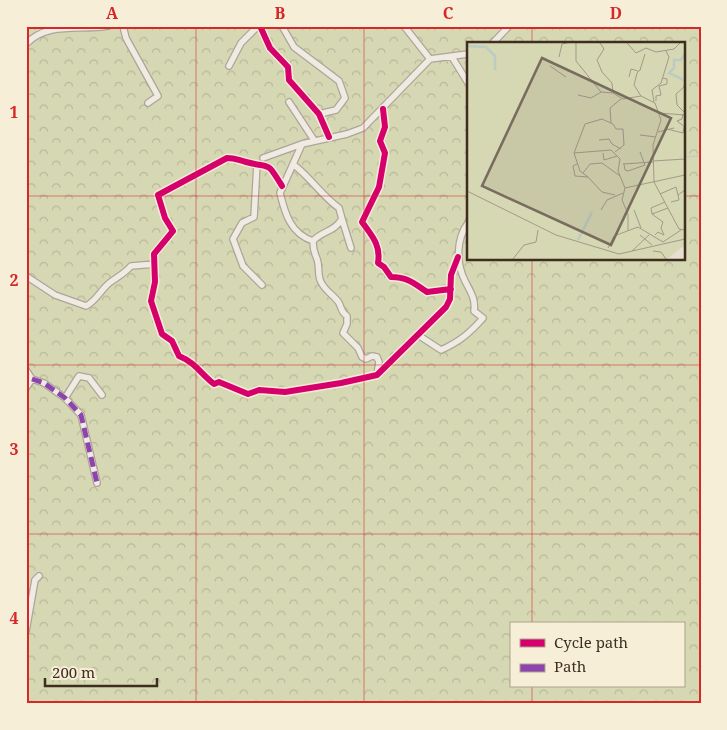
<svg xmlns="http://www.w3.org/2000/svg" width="727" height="730" font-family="'Noto Serif',serif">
	<defs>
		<pattern id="forest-crowns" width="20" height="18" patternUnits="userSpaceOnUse" patternTransform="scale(1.25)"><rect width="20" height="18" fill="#d6d7b3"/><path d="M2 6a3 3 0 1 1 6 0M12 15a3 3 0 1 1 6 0" fill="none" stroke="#b9b99a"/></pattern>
	</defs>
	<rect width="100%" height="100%" fill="#e7e0d1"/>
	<path fill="url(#forest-crowns)" fill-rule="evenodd" d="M26,26h675v678h-675zM468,44h215v215h-215zM511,624h172v62h-172z"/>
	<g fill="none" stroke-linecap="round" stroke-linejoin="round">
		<path stroke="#bcccc2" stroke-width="1" d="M683,157l18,-1"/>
		<defs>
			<path id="minor" d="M123,26l3,12 32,58 -10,7
				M260,26l10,22 18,19 1,13 30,34 10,23
				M282,26l12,21 45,34 6,17 -9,12 -17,4
				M404,26l26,33
				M26,44c22,-23 54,-13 82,-18
				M492,44l17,-18
				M452,57l16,26
				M229,66l12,-23 17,-17
				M289,102l25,38
				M383,109l2,18 -5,14 5,12 -6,34 -17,35c10,14 19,23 16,41l6,4 7,10c16,0 23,6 36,15l24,-3
				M263,158l39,-14
				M257,164l-3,53 -12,6 -9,16 10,27 19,19
				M294,165c17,13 28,31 45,43l3,11c-8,13 -20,12 -29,22
				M282,186c-16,-26 -10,-17 -36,-24 -8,-2 -11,-4 -19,-4l-69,37 7,23 8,13 -19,23 1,28 -4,19 11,33 10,7 7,15c17,7 21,17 35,28l5,-2 29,12 11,-4 26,2 56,-9 36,-8 69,-68 4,-8 1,-24 7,-18
				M342,219l9,29
				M26,276l29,19 31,11c12,-6 15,-18 26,-25 7,-5 13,-8 19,-15l24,-2
				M418,335l23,15c18,-8 29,-17 42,-32l-9,-7c2,-12 -4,-20 -9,-30 -9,-18 -9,-42 3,-58
				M26,370l6,9 -6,9
				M377,375l2,-13 -2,-5 -5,-1 -6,3 -4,-2 -4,-9 -15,-15 4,-9v-8c-6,-4 -5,-7 -8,-13 -4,-7 -14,-12 -18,-21 -4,-7 -1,-15 -4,-23 -3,-8 -4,-8 -4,-18 -22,-7 -28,-27 -33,-48l22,-49 45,-10 16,-6 67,-69 38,-5
				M32,379l12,4 21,15 16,17 16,68
				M65,398l14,-22 10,2 13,17
				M26,631l9,-51 4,-4"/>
		</defs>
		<use href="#minor" stroke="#ada599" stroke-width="8"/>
		<use href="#minor" stroke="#efebe3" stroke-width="5.5"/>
		<path stroke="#8e44ad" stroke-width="5" stroke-dasharray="10 5" stroke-linecap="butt" d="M32,379l12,4 21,15 16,17 16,68"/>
		<defs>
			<path id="cycleway" d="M260,26l10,22 18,19 1,13 30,34 10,23
				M383,109l2,18 -5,14 5,12 -6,34 -17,35c10,14 19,23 16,41l6,4 7,10c16,0 23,6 36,15l24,-3
				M282,186c-16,-26 -10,-17 -36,-24 -8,-2 -11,-4 -19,-4l-69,37 7,23 8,13 -19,23 1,28 -4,19 11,33 10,7 7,15c17,7 21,17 35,28l5,-2 29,12 11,-4 26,2 56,-9 36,-8 69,-68 4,-8 1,-24 7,-18"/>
		</defs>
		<use href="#cycleway" stroke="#f7eed8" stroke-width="9"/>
		<use href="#cycleway" stroke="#d6006c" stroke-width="6"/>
	</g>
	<path fill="none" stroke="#d62828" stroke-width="1" stroke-opacity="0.55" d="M196,26v678M364,26v678M532,26v18M26,196h442M683,196h18M532,259v365M26,365h675M26,534h675M532,686v18"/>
	<g transform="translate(467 42)">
		<rect width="218" height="218" fill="#e7e0d1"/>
		<path d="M0,1h217v203l-17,13h-200z" fill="#d6d7b3"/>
		<path fill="none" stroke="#bcccc2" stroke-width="2.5" d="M0,4l19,1 9,9v14M217,38l-15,-7 5,-5v-8h7l4,-6M111,198l14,-28"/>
		<path fill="none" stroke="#a3998a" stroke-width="1" d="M109,1v18l25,31 12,1 10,6 18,-3 14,7 6,17 -8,25 1,37 25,47 6,1M133,1l4,6 -7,11 5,12 10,11 1,10M160,1l9,10 10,-5 10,4 18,-3 6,-6M92,15l3,-13 5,-1M83,24l16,11M173,28l5,-16M162,35l2,-8 7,2M218,36l-1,9 -8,7 1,11 8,8M111,53l13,3 10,-6M174,54l-7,-11 3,-12 4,-4M189,59v-5l5,-1 -2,-9 8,-2v-5l-5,-1M187,60l-2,-12 9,-7 8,-26 -3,-6M192,71l26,2M216,72l-1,5 -5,2 8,6M144,81l-1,-15 11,-9M200,87l16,4 1,-6M191,90l16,-4M173,93l16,2M132,98l10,-1 3,5 9,5M107,111l37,-3 9,9 -2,12 7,17 -3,12 6,14v17M136,111l1,7 13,-4M186,119l32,-2M110,122l-4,2 2,10 13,1 14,15 13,3M156,122l30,-2M157,122l1,6 3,1 17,-6 -5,-13M116,131l7,-9 12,-1 18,13M121,135l-8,-6 -6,-18 11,-29 17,-5 11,5 3,5h7l1,16 -9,7M158,146l60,-13M0,149l89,44 63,19 66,-15M193,152l16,-7 2,8M204,160l8,-2 -1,-5 7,-5M134,168l6,-10 16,-7M167,168l7,18M185,172l-1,-6 14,-6M173,193l12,10M188,193l3,-3 6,3 -3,-7 2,-6 -11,-8 16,-6M141,206l6,-12 24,-9 25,15 18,-12M165,209l17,-16M186,209l8,1 5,7M46,217l11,-14 12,-3 2,-12"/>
		<path fill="#786c5e" fill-opacity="0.15" stroke="#786c5e" stroke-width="2.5" d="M75,16l129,60 -60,127 -129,-59z"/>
		<rect width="218" height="218" fill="none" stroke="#3d2e20" stroke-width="2.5"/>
	</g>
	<rect width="727" height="730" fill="none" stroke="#f7eed8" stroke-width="55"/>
	<rect x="510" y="622" width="175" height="65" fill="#f7eed8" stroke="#ada18e"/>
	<rect x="520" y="639" width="25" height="8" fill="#d6006c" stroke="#ada18e"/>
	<text x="554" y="648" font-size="15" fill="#3d2e20">Cycle path</text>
	<rect x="520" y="664" width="25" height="8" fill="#8e44ad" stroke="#ada18e"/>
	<text x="554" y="672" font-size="15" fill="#3d2e20">Path</text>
	<path d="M45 678v8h112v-8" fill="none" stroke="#3d2e20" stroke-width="2.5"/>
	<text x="52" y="678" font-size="15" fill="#3d2e20" stroke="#f7eed8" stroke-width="4" paint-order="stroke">200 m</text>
	<rect x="28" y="28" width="672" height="674" fill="none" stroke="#d62828" stroke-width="2"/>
	<g font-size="16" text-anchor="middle" font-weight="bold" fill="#d62828">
		<text x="112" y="19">A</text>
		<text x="280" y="19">B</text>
		<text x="448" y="19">C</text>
		<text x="616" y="19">D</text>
		<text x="14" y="118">1</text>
		<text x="14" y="286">2</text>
		<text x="14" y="455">3</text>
		<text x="14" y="624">4</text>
	</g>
</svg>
